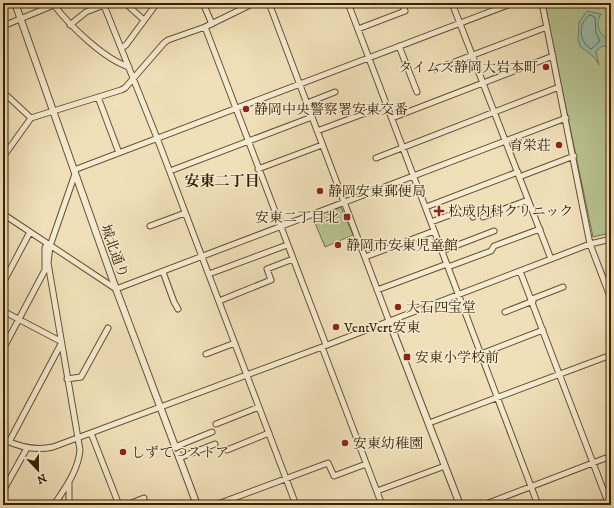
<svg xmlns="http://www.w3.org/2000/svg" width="614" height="508" font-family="'IM FELL DW Pica','Noto Serif JP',serif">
	<rect width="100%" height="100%" fill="#f0e0b9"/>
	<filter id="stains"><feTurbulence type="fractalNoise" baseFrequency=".005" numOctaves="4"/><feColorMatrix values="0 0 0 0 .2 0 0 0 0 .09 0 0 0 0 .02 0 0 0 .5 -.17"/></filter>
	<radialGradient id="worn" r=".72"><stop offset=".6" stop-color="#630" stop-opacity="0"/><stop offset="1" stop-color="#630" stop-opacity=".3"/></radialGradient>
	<path fill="#b7c391" stroke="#787248" d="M544,3h67v230l-18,4z
		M341,207l12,28 -28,12 -12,-29z"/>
	<path fill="#9bbeaa" stroke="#737f66" d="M587,11l14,3c-7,11 -1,23 10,27v6l-9,-1 -6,5 3,14 -4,-7 -15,-12 -2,-6 1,-18z"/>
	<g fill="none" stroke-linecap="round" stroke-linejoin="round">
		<path stroke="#6a7055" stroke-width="1" d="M590,15l5,2 1,16 4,8 -9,8c-12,-7 -14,-26 -1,-34z"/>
		<defs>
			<path id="minor" d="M103,3l54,135 139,367
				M125,3l19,17
				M203,3l9,21
				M269,3l120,318
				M348,3l190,502
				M452,3l99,256
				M542,3l48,241 21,55
				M70,25l16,-13 23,-9
				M3,26l51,-21c16,21 50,54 75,62
				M205,27l121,318
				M358,29l47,-18 -2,-5 7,-3
				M399,46l18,46
				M121,48l5,-3 31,-42
				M436,69l111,-42
				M3,92l28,26 90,-28 4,-2 39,-45 4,-3 37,-13 49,-24
				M98,97l21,56
				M307,103l28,-11
				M392,118l161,-62
				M317,131l70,-26
				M3,157l28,-39
				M376,158l183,-71
				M258,169l64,-24
				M74,170l439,-167
				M170,171l142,-54
				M519,177l55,-21
				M426,207l92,-35
				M3,214l113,75 450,-171
				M483,217l45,-17
				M431,222l38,-14 4,9
				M150,226l35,-13
				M442,251l52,-20
				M365,257l69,-26
				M448,267l43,-16 3,-5 46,-17
				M520,271l89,234
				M163,272l11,30 4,7
				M209,274l78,-29
				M3,283l27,-51
				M377,290l70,-26
				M532,299l31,-12
				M219,301l52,-21 -4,-11 26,-10
				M3,311l57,30
				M505,312l28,-11
				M322,347l60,158
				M3,349l42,-79v-22l2,-4
				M206,354l29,-11
				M481,354l62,-24
				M67,379l14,-2 27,-49
				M429,423l182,-68
				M216,424l43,-17
				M91,433l28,72
				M3,439c16,8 32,12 50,8l269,-100 268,-103 21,-5
				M9,442l52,-98
				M175,447l37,-15
				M227,450l42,-17
				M179,458l36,-14
				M3,491l24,-43
				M377,491l68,-25
				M54,505c11,-17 24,-34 26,-55l-32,-187 2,-17 25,-72
				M69,505v-23
				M126,505l18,-7
				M215,505l113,-42 6,13 32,-12
				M483,505l128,-49"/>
			<path id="tertiary" d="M15,3l101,286 81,216
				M389,321l71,184"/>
		</defs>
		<use href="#minor" stroke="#66512e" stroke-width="7"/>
		<use href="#tertiary" stroke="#66512e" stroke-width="8"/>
		<use href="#minor" stroke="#f5ebd2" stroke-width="5"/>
		<use href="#tertiary" stroke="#f5ebd2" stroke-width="6"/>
	</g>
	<g fill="#8f2418" stroke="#f5ebd2" stroke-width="1.5">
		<circle cx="546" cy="67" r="4"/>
		<circle cx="246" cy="109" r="4"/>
		<circle cx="559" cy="145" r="4"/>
		<circle cx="320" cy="191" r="4"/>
		<path d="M437 205h4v4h4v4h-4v4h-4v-4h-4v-4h4z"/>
		<rect x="343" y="213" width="8" height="8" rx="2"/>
		<circle cx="338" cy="245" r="4"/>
		<circle cx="398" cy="307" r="4"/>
		<circle cx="336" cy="327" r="4"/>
		<rect x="403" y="353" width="8" height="8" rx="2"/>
		<circle cx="345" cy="443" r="4"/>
		<circle cx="123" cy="452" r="4"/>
	</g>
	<g text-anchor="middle" stroke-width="3" stroke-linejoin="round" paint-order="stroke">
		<g font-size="14" fill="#382100" stroke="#f5ebd2" text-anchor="start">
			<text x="538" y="72" text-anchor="end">タイムズ静岡大岩本町</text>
			<text x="254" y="114">静岡中央警察署安東交番</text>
			<text x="551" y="150" text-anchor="end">育栄荘</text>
			<text x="328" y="196">静岡安東郵便局</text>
			<text x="448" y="216">松成内科クリニック</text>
			<text x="339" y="222" text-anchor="end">安東二丁目北</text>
			<text x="346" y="250">静岡市安東児童館</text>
			<text x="406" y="312">大石四宝堂</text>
			<text x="344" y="332">VentVert安東</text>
			<text x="415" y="362">安東小学校前</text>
			<text x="353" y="448">安東幼稚園</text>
			<text x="131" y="457">しずてつストア</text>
		</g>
		<g font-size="14" fill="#382100" stroke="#f5ebd2">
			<text transform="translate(115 251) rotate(70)" y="5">城北通り</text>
		</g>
		<g font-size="15" font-weight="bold" fill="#382100" stroke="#f5ebd2">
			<text x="222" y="186">安東二丁目</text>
		</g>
	</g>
	<rect width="614" height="508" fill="none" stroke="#f0e0b9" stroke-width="16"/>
	<rect x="4" y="4" width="606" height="500" fill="none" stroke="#382100" stroke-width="2"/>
	<rect x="8" y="8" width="598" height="492" fill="none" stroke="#382100"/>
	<g transform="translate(38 470) rotate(158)" stroke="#f5ebd2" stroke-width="3" paint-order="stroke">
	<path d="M0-3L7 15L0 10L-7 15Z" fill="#382100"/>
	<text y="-6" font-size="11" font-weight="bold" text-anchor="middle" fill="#382100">N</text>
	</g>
	<rect width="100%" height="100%" filter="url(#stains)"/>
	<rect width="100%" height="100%" fill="url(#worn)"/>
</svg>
